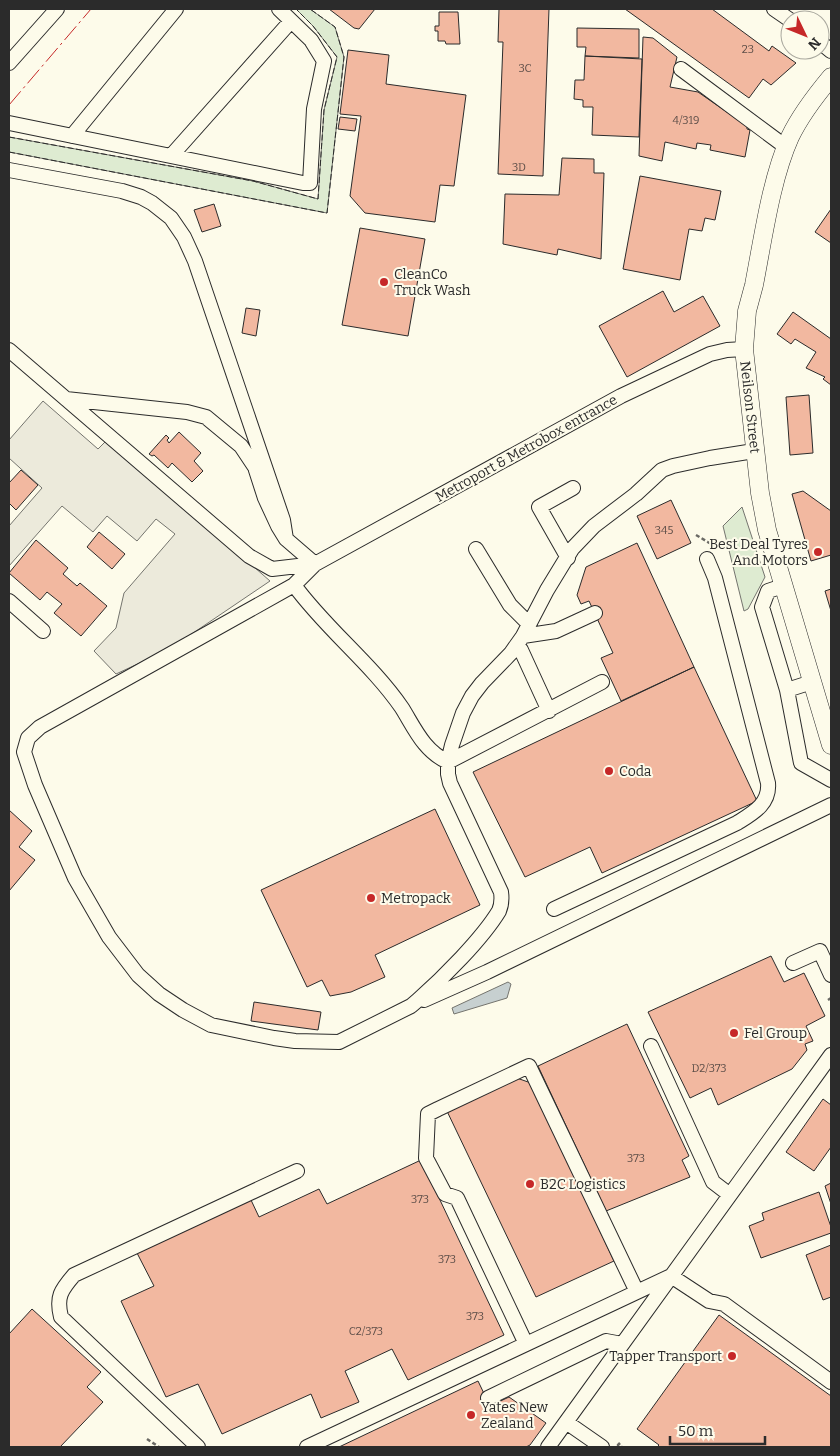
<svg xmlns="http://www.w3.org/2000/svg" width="840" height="1456" font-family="Bitter,serif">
	<rect width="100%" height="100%" fill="#fdfbea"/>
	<path fill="#deebd1" stroke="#74746e" d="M296,9h14l25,18 9,30 -17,156 -318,-61v-15l244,44 65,18 6,-89 13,-53 -24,-31z
		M742,507l23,70 -17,32 -4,2 -21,-85z"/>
	<path fill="#eceadb" stroke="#74746e" d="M43,401l55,48 10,-10 162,142 -102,69 -52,24 -22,-23 22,-23 8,-35 51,-59 -19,-15 -19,22 -30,-25 -14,16 -31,-26 -53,60v-40l33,-38 -33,-30v-18z"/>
	<path fill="#c7d0d0" stroke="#74746e" d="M508,982l3,2 -4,14 -53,16 -2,-6z"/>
	<path fill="#f2b8a0" stroke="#2b2b2b" d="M329,9h46l-16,20 -5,-1z
		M499,9h50l-6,167 -45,-2 5,-132h-5z
		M625,9h87l57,42 3,-5 24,17 -25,22 -8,-6 -14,19z
		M439,12h19l2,32h-14l-1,-3h-7v-10h-3v-5h4z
		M577,28l62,1v29l-54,-2 1,-9h-9z
		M643,37l10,1 24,19 -7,30 28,5 49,34v3l3,1 -5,27 -35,-7 1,-5 -14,-2 -1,6 -31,-7 -3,19 -23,-5z
		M348,50l41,5 -3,29 80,11 -12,91 -14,-1 -5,37 -70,-9 -15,-17 11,-80 -21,-2z
		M585,56l57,3 -3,78 -47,-2 1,-28h-10v-7l-9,-1 1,-19h9z
		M340,117l17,2 -2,12 -17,-2z
		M562,158l32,1v14h10l-3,86 -43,-10 -1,6 -54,-11 2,-50 54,1z
		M640,176l81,15 -6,29 -10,-2 -3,13 -13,-2 -9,51 -57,-11z
		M214,204l7,22 -19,6 -8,-22z
		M831,209v34l-16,-11z
		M360,228l65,11 -17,97 -66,-11z
		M663,291l11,21 29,-16 17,30 -93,51 -28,-51z
		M246,308l14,2 -4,26 -14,-3z
		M793,312l38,27v46l-8,-6 2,-2 -19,-9 10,-16 -21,-13 -4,5 -14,-10z
		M809,395l4,58 -23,2 -4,-58z
		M179,432l22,21 -7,8 9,10 -11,11 -20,-19 -4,5 -14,-13 -2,1 -3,-2 17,-19 3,3 -2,2 2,3z
		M21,470l17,15 -22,25 -7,-7v-20z
		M803,491l28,20v44l-20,6 -19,-67z
		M671,500l20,43 -34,16 -20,-43z
		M99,532l26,22 -13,15 -25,-22z
		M36,540l32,28 -5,6 14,12 3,-3 27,23 -26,30 -27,-23 8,-9 -15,-12 -7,8 -31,-27z
		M637,543l57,124 -73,34 -20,-43 12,-5 -24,-52 -8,3 -4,-9 9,-28z
		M831,589v22l-6,-20z
		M694,667l63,134 -155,72 -12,-26 -65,30 -52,-105z
		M435,809l45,96 -105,50 10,22 -34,15 -21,4 -8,-16 -15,7 -46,-97z
		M9,810l23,21 -13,16 16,13 -26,31z
		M771,956l13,26 20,-9 21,43 -19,10 7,15 -8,3 2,6 -15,19 -74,36 -7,-17 -21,10 -42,-86z
		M254,1002l67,10 -3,18 -67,-9z
		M627,1024l62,132 -7,4 8,17 -84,34 -68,-145z
		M511,1076l20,7 83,178 -78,36 -91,-190z
		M823,1099l8,6v42l-17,24 -28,-19z
		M421,1160l83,175 -96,45 -16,-31 -47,22 14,31 -38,16 -10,-24 -89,40 -24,-50 -32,13 -45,-96 33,-15 -17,-33 114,-53 8,17 60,-28 8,15z
		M831,1183v21l-6,-18z
		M819,1192l12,35v6l-70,25 -12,-32 15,-6 -2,-7z
		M831,1245v52l-8,3 -17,-45z
		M32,1309l69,63 -14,15 16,15 -43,45h-51v-113z
		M719,1315l112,81v51h-174l2,-2 -22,-16z
		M478,1381l12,25 19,-9 37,26 -16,22 -4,2h-187z"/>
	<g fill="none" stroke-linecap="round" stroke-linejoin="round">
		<defs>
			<path id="minor" d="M774,9l16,11
				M820,42l11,9
				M9,63l48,-54
				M681,69l105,78
				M9,123l294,60h7l4,-74 10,-48 -13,-21 -32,-31
				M72,136l104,-127
				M171,156l120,-135
				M9,170l113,21 19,6 11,6 19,15 13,19 11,24 88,259 3,19
				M744,349l-17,1 -17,4 -89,42 -306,168 -21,21 -254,142 -12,11 -4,14 11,33 40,93 34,59 29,38 21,19 24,16 28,15 63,13 21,3 44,1 72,-36 7,-6c25,-22 64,-61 81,-89 3,-7 3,-12 2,-19l-51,-109 -2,-9v-12l4,-17 11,-32 9,-17 10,-13 29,-30 12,-17 24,-46 25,-41 22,-23 42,-32 26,-24 11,-4 37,-8 44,-7
				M9,350l240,206 23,13 43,-5
				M66,399l121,13 19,5 35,29 14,21 10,31 13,28 8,13 29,25
				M476,549l34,56 19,19
				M568,558l-29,-51 34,-19
				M294,585c32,44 77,78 108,123 13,21 22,43 46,54l154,-80
				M783,586l-15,5 -6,16 25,83
				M9,601l34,30
				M523,636l33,-5 39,-18
				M517,646l4,4 28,61
				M812,682l-25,8 14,73 30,17
				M554,909l183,-86c16,-10 33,-19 31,-40l-53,-205 -8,-19
				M793,963l27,-12 11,24
				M424,1000l63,-28 344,-167
				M651,1046l62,136 17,13
				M526,1344l-69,-146 -12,-4 -19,-36 2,-44 10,-5 91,-43 108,226
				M488,1398l118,-57 16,3
				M566,1422l36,25
				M198,1447l-137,-130c-5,-20 0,-27 13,-42l223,-104
				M307,1447l364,-171 38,25 15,3 107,78
				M548,1447l283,-392"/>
			<g id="major">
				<path id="s1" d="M831,77c-15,18 -31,39 -41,60 -19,42 -27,102 -36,148l-7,26 -3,38 16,144 7,37 64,215"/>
			</g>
		</defs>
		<use href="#minor" stroke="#2b2b2b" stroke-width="16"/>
		<use href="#major" stroke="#2b2b2b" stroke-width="19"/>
		<path stroke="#6a6964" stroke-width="2.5" stroke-dasharray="4 2.5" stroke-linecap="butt" d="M696,535l17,10
			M828,1000l3,-2
			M147,1439l12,8
			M620,1443l-2,2 4,2"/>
		<use href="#minor" stroke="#fdfbea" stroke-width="14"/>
		<use href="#major" stroke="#fdfbea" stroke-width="18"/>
		<path stroke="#2b2b2b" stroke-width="1" stroke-dasharray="6 2.5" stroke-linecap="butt" d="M9,137l244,44 65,18 6,-89 13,-53 -24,-31 -17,-17
			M9,152l318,61 17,-156 -9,-30 -25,-18"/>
		<path stroke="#c62828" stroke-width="1" stroke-dasharray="18 4 2.5 4" stroke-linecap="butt" d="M9,105l82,-96"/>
	</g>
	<g fill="#c62828" stroke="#fdfbea" stroke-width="2">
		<circle cx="384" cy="282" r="5"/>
		<circle cx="818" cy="552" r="5"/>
		<circle cx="609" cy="771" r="5"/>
		<circle cx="371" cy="898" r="5"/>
		<circle cx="734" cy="1033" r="5"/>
		<circle cx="530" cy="1184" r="5"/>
		<circle cx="732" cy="1356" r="5"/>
		<circle cx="471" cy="1415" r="5"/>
	</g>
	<g text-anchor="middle" stroke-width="4" stroke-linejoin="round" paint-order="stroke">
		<g font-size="11" fill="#5d4e48">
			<text x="748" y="53">23</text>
			<text x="525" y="72">3C</text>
			<text x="686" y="124">4/319</text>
			<text x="519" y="171">3D</text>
			<text x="664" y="534">345</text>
			<text x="709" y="1072">D2/373</text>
			<text x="636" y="1162">373</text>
			<text x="420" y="1203">373</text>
			<text x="447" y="1263">373</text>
			<text x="475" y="1320">373</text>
			<text x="366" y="1335">C2/373</text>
		</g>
		<g font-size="14" fill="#2b2b2b" stroke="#fdfbea" text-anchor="start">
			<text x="394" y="279">CleanCo<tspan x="394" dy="16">Truck Wash</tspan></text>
			<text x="808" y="549" text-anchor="end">Best Deal Tyres<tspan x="808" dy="16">And Motors</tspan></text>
			<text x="619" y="776">Coda</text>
			<text x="381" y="903">Metropack</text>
			<text x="744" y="1038">Fel Group</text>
			<text x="540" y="1189">B2C Logistics</text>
			<text x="722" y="1361" text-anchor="end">Tapper Transport</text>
			<text x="481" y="1412">Yates New<tspan x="481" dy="16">Zealand</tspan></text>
		</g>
		<g font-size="14" fill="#2b2b2b" stroke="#fdfbea">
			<text dy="5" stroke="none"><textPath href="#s1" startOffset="349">Neilson Street</textPath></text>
			<text transform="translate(526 448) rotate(-29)" y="5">Metroport &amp; Metrobox entrance</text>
		</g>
	</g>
	<rect width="840" height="1456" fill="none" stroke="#2b2b2b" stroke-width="20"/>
	<g transform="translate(805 35) rotate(133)"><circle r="24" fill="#fdfbea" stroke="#a9a89e"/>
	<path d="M0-4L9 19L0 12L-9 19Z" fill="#c62828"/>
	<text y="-8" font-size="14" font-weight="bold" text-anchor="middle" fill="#2b2b2b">N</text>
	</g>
	<path d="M670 1436v8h95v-8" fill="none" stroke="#2b2b2b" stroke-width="2.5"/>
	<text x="678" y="1436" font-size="15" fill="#2b2b2b" stroke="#fdfbea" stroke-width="4" paint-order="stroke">50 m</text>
</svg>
